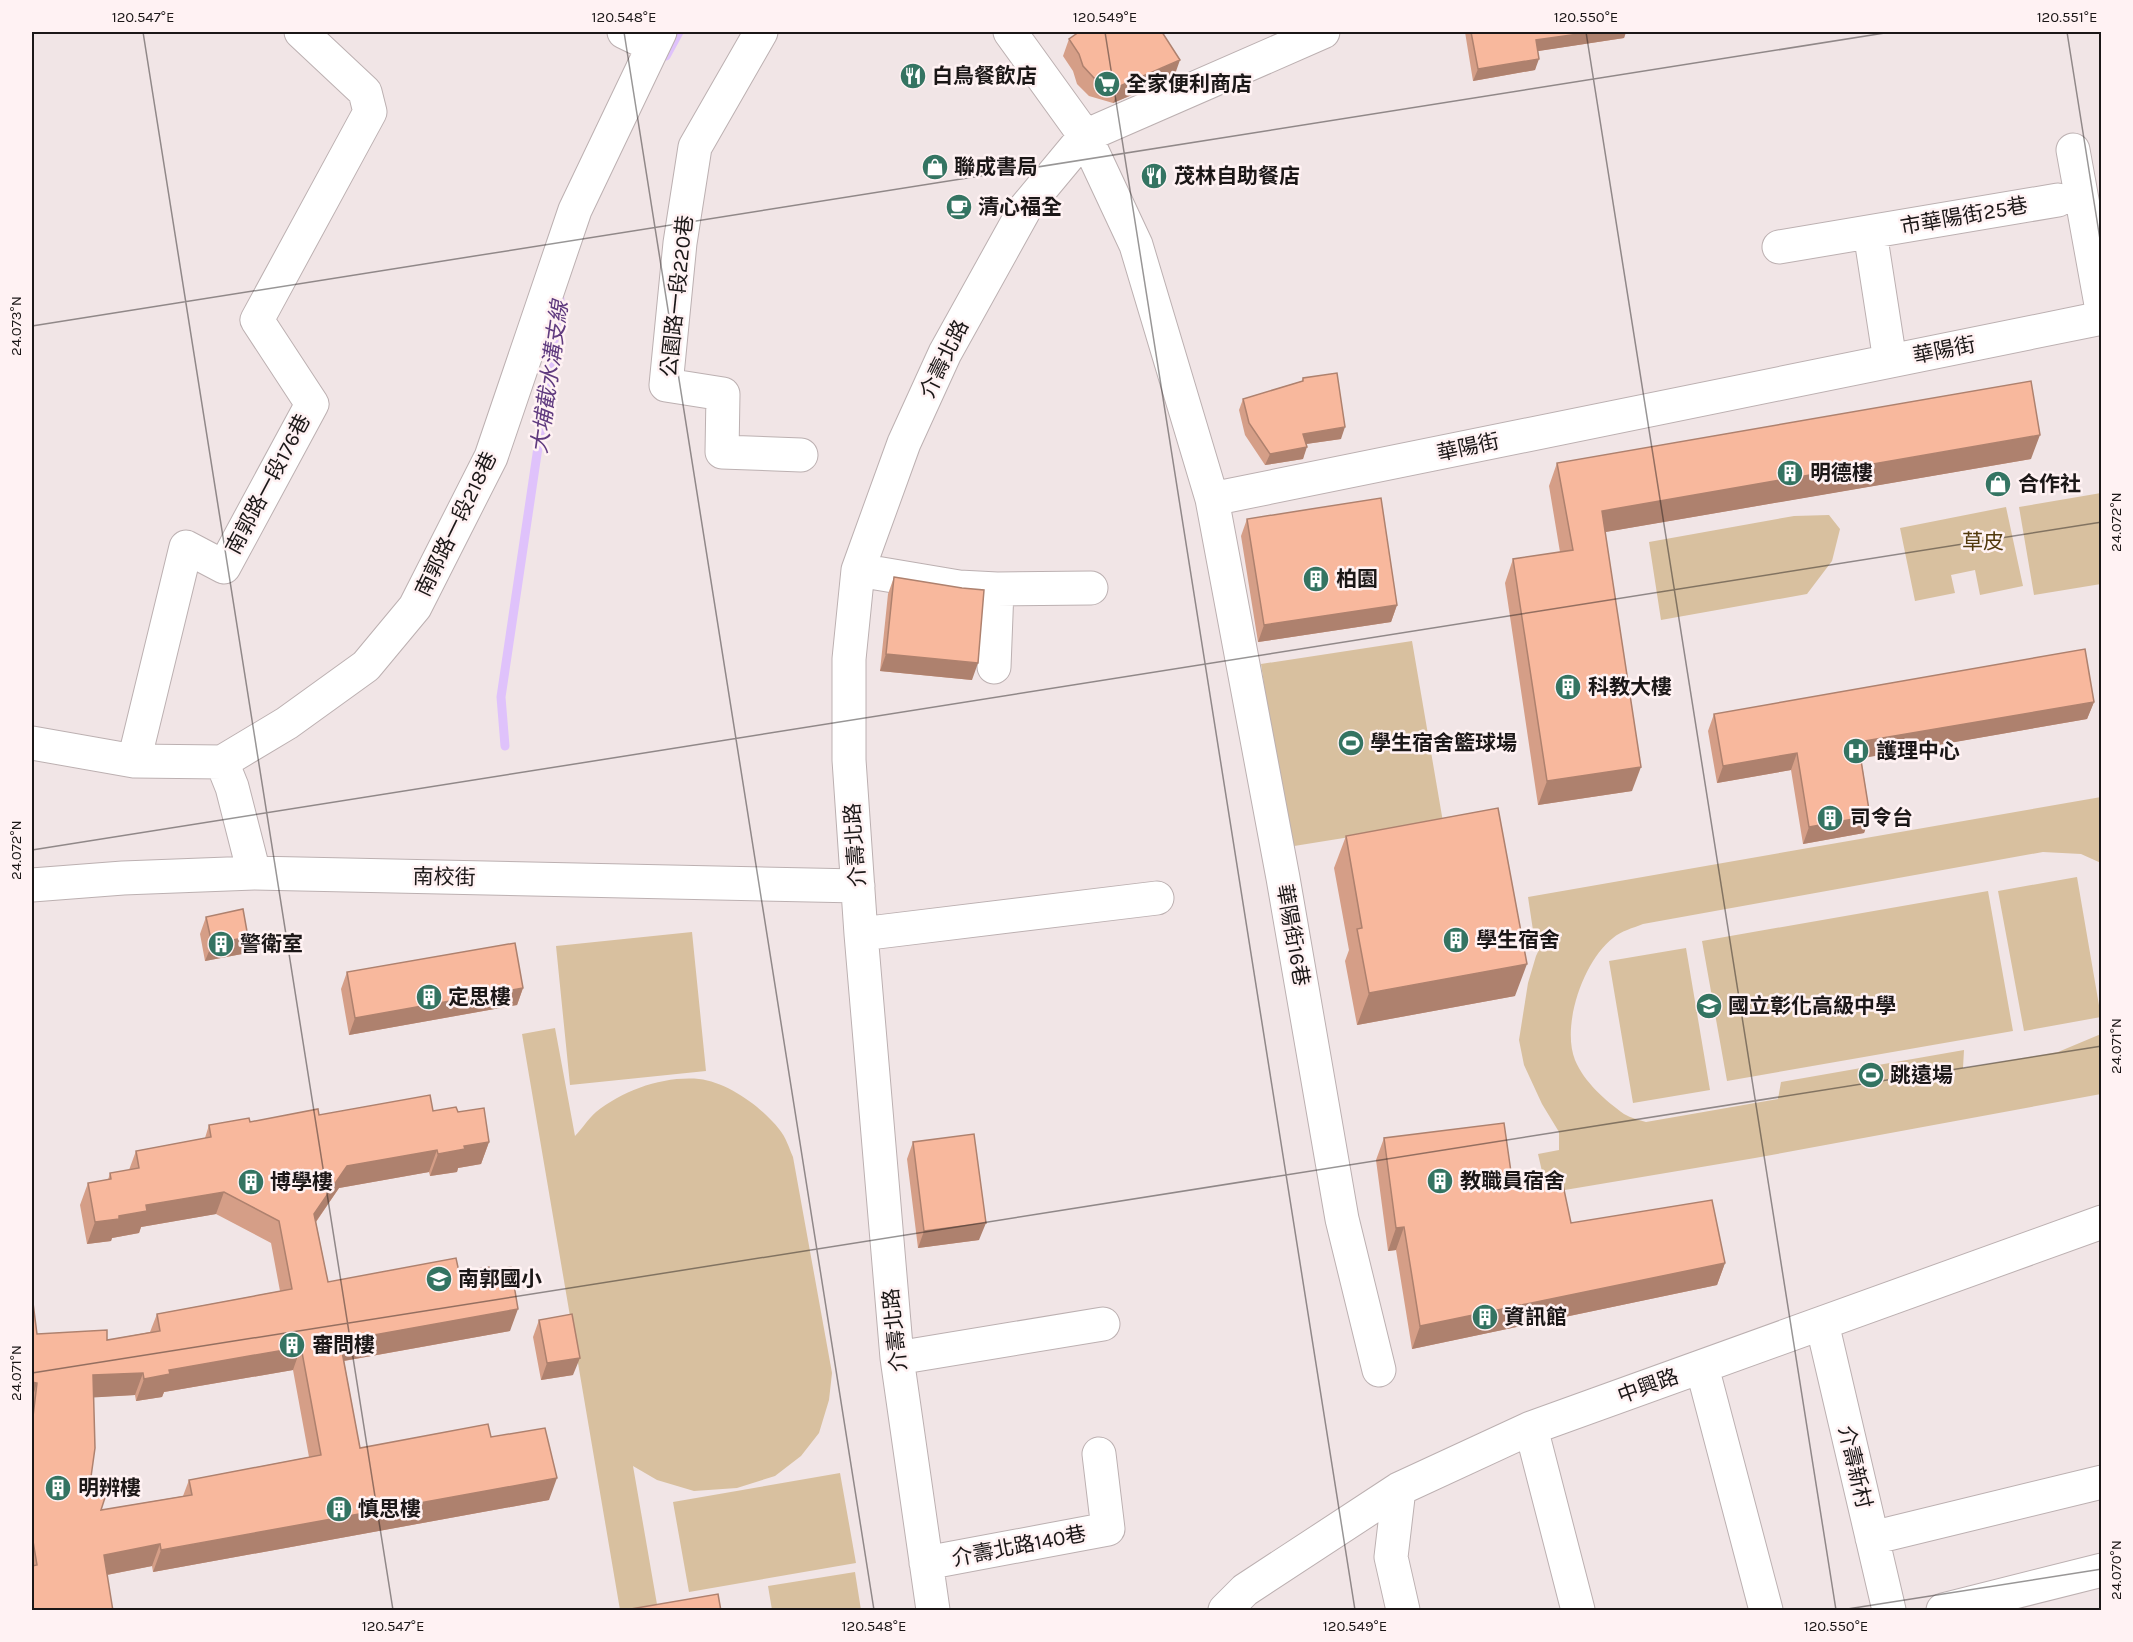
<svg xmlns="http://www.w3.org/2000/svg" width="2133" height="1642" font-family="Karla,'Noto Sans TC',sans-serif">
	<rect width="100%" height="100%" fill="#f1e5e6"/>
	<path fill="#d8c09f" d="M2101,493v91l-67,11 -15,-88z
		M2006,507l17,79 -43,9 -5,-25 -24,5 4,18 -40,8 -15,-73z
		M1829,515l11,14 -8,32 -25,33 -146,26 -12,-78 145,-26z
		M1412,641l31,181 -155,25 -27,-183z
		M2101,797v66l-20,-9 -38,-2 -400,72c-10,4 -22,7 -30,14 -29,22 -52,87 -38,122 9,22 31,41 49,54 7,4 15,6 22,8l132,-23 3,-17 183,-32 -1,18 95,-16 43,-18v60l-346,64 -208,35 -9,-39 21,-4v-18l-17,-28 -18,-39 -5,-25 9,-57 8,-27 9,-19h-11l-6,-40z
		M2077,877l24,140 -77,14 -26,-140z
		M1988,891l25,140 -286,50 -25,-140z
		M692,932l14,139 -136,14 -14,-139z
		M1686,948l24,142 -77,13 -24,-142z
		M555,1028l20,108c7,-7 13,-17 21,-24 28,-22 67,-36 103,-33 28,3 63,28 80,50 7,8 10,19 14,28l39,216 -3,27 -10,33 -18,23 -26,20 -38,12 -43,3 -37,-11 -24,-14 25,144h-38l-98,-576z
		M840,1473l16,90 -167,29 -16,-90z
		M855,1572l6,38h-89l-4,-24z"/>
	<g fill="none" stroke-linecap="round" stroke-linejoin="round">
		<path stroke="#dfc2fb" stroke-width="9" d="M666,56l13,-24
			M505,746l-4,-49 59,-398"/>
		<defs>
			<path id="minor" d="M624,32l29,14
				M761,32l-66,115 -15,96 -14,142 57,9 -1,58 79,3
				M1010,32l75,104 51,109 76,254 890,-181
				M2073,150l29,160
				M1870,232l20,129
				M1779,247l279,-47
				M1212,499l71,379 59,341 37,151
				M858,570l101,17 38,2 94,-1
				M994,667l3,-78
				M32,743l102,18 88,1 65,-39 79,-57 49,-59 76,-150 84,-247 85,-178
				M134,761l52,-214 38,20 88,-163 -55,-84 113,-208 -5,-20 -64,-60
				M222,762l10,25 22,86
				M32,885l91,-7 131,-5 604,13
				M861,934l296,-36
				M1822,1323l67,287
				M897,1358l206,-34
				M1702,1367l64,243
				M1531,1428l47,182
				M1399,1489l-8,68 12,53
				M1872,1538l230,-56
				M926,1563l182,-34 -9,-75
				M933,1610l-36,-252 -36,-424 -12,-174v-101l9,-89 46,-127 41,-90 81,-146 59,-71 238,-104
				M1225,1610l20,-20 154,-101 132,-61 571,-206
				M1943,1610l159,-40"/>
		</defs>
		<use href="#minor" stroke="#bcb0b1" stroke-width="35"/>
		<use href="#minor" stroke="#fff" stroke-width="33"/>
	</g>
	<path fill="#d59e87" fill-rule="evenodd" d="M1465,32h161l-2,6 -86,13 -3,19 -62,11z
		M1069,39l105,38 -61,26 -24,-7 -12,-12 -4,-13 -10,-15z
		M1303,378l38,61 -35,5 -3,15 -38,6 -20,-30 -6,-25 4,-11 59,-18z
		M2031,459l-426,73 27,259 -94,14 -33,-222 8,-24 47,-7 -11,-66 8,-23z
		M1247,519l150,86 -6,17 -133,20 -17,-106z
		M894,577l78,103 -92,-9 8,-77z
		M2094,702l-7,17 -226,39 9,58 -6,17 -61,11 -12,-74 -74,13 -9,-52 6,-17z
		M1346,836l169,160 -158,29 -12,-64 4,-11 -15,-82z
		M206,917l42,20 -6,17 -37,7 -5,-27z
		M347,972l176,16 -6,17 -168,30 -8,-46z
		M433,1111l25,1 31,30 -8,22 -23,4 -1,4 -27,4 -1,-4 -90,16 -23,34 12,60 131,-10 51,59 -166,30 16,87 131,-11 58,63 -396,72 -1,-6 -45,9 -75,36v-316l5,39 70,6 43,-8 7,-18 123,-23 -9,-48 -55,-29 -75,13 -2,6 -27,5 -1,3 -24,3 -7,-39 8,-22 20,-3 2,-7 19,-3 7,-19 69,-13 4,-13 110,-10zM293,1370l16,87 -120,23 -6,16 -82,14 -11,-26 4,-87 41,-2 1,6 26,-4 2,-5z
		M1384,1138l129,48 58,37 154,40 -8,22 -305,64 -16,-99 -8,1 -12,-91z
		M913,1142l66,98 -61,8 -11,-89z
		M539,1320l34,55 -32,5 -8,-43z"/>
	<path fill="#ae816e" d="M1593,32h33l-2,6 -92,14 4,-12z
		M1539,59l-4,11 -62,11 5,-12z
		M1180,60l-6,17 -61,26 7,-17z
		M1345,427l-4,12 -42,6 4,-11z
		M2040,435l-9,24 -437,75 8,-23z
		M1307,447l-4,12 -38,6 5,-11z
		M1397,605l-6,17 -133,20 6,-17z
		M886,654l92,9 -6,17 -92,-9z
		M2094,702l-7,17 -235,41 6,-18z
		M1797,753l-6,17 -74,13 6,-17z
		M1641,767l-9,24 -94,14 9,-24z
		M1870,816l-6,17 -61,11 6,-17z
		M248,937l-6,17 -37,7 7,-17z
		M1527,964l-12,32 -158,29 12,-32z
		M523,988l-6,17 -168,30 6,-17z
		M489,1142l-8,22 -23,4 -1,4 -27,4 8,-22 26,-8z
		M437,1150l-8,22 -90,16 -33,48 8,-22 33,-48z
		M224,1192l-8,22 -75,13 -2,6 -27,5 -1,3 -24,3 8,-22 24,-6 27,-11z
		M986,1223l-7,17 -61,8 6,-17z
		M1404,1227l-8,23 -8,1 8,-23z
		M1725,1263l-8,22 -305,64 8,-23z
		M518,1309l-8,22 -178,32 8,-22z
		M301,1347l-8,23 -129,22 -2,5 -26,4 8,-22 25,-9z
		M580,1358l-7,17 -32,5 6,-17z
		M143,1373l-8,22 -50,3 8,-23z
		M32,1382l5,1 -5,16z
		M557,1478l-8,22 -396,72 8,-22z
		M160,1544l-8,22 -56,11 8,-22z"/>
	<path fill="#f8b89d" stroke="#ae816e" stroke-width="1.5" fill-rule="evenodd" d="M1079,32h83l18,28 -60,26 -25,-7 -12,-13 -4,-12 -10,-15z
		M1471,32h122l-57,8 3,19 -61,10z
		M1337,373l8,54 -42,7 4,13 -37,7 -21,-31 -6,-24 60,-18v-3z
		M2031,381l9,54 -438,76 39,256 -94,14 -34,-222 60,-9 -16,-87z
		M1381,498l16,107 -133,20 -17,-106z
		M894,577l68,11 22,2 -6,73 -92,-9z
		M2085,649l9,53 -236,40 12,74 -61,11 -12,-74 -74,13 -9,-52z
		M1498,808l29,156 -158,29 -12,-64 5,-1 -16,-92z
		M243,909l5,28 -36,7 -6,-27z
		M515,943l8,45 -168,30 -8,-46z
		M430,1095l3,16 23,-4 2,5 26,-4 5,34 -25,4 1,3 -27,5 -1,-4 -90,16 -33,48 14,68 128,-24 3,14 30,-5 1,3 21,-3 7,42 -178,32 20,107 128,-24 3,13 54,-9 12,50 -396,72 -1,-6 -56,11 9,56h-81v-45l5,-1 -5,-30v-110l5,-42 -5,-1v-87l5,39 70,-4v10l53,-9 -3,-17 135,-25 -13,-68 -55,-29 -78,13 1,6 -28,5v3l-24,3 -7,-39 23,-4 -1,-6 29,-5 -3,-17 75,-14 -2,-12 40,-7 1,4 68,-13 1,6zM301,1347l20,108 -132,25 3,15 -91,15 8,-25 -19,-1 5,-36 -2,-73 50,-2 1,6 26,-5 -1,-4z
		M1504,1123l9,63 49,-6 9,43 141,-23 13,63 -305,63 -16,-99 -8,1 -12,-90z
		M974,1134l12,89 -62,8 -11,-89z
		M572,1314l8,44 -33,5 -8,-43z
		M718,1594l3,17h-102z"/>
	<path fill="none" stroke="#1b1717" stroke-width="1.5" stroke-opacity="0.45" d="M143,32l250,1578M624,32l250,1578M1105,32l250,1578M1586,32l250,1578M2067,32l35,220M32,326l1859,-294M32,850l2070,-328M32,1373l2070,-327M1841,1610l261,-41"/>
	<defs>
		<symbol id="restaurant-disc" viewBox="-11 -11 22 22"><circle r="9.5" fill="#347462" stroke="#fff2f3"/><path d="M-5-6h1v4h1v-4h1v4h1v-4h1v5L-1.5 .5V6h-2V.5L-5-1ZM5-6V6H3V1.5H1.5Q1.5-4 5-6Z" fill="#fff"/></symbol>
		<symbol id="supermarket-disc" viewBox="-11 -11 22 22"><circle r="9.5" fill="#347462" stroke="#fff2f3"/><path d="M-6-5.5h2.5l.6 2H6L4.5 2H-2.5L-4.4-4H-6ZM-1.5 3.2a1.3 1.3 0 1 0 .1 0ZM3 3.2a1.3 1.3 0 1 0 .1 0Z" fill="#fff"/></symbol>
		<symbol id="shop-disc" viewBox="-11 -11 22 22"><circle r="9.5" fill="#347462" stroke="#fff2f3"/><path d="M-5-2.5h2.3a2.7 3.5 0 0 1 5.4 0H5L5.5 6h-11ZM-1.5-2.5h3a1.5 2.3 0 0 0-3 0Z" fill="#fff"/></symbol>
		<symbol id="cafe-disc" viewBox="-11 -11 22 22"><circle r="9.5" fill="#347462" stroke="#fff2f3"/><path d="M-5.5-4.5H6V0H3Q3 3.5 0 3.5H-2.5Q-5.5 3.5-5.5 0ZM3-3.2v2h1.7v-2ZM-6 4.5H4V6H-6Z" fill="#fff"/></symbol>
		<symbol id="building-disc" viewBox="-11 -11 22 22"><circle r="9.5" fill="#347462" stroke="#fff2f3"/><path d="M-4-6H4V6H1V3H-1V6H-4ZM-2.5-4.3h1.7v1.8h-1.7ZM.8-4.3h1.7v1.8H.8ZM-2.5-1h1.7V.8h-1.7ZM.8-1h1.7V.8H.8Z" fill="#fff"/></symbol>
		<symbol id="stadium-disc" viewBox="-11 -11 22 22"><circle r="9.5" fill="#347462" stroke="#fff2f3"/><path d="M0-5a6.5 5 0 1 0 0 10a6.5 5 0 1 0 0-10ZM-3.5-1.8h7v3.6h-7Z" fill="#fff"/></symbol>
		<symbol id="hospital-disc" viewBox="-11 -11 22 22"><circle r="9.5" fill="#347462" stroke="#fff2f3"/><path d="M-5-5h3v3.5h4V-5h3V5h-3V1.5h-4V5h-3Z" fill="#fff"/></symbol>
		<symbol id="school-disc" viewBox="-11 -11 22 22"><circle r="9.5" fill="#347462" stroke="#fff2f3"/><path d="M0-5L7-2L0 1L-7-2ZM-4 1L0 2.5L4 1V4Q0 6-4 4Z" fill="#fff"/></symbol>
	</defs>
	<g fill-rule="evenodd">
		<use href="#restaurant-disc" x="898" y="61" width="30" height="30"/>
		<use href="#supermarket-disc" x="1092" y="69" width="30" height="30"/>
		<use href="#shop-disc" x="920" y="152" width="30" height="30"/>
		<use href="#restaurant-disc" x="1139" y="161" width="30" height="30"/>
		<use href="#cafe-disc" x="944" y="192" width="30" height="30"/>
		<use href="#building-disc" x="1775" y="458" width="30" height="30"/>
		<use href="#shop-disc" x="1983" y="469" width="30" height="30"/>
		<use href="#building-disc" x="1301" y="564" width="30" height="30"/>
		<use href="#building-disc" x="1553" y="672" width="30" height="30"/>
		<use href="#stadium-disc" x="1336" y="728" width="30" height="30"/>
		<use href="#hospital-disc" x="1841" y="736" width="30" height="30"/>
		<use href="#building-disc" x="1815" y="803" width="30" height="30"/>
		<use href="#building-disc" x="1441" y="925" width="30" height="30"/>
		<use href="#building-disc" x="206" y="929" width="30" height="30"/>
		<use href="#building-disc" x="414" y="982" width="30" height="30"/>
		<use href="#school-disc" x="1694" y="991" width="30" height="30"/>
		<use href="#stadium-disc" x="1856" y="1060" width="30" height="30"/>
		<use href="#building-disc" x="1425" y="1166" width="30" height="30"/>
		<use href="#building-disc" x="236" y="1167" width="30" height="30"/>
		<use href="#school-disc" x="424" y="1264" width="30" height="30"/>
		<use href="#building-disc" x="1470" y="1302" width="30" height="30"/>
		<use href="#building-disc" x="277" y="1330" width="30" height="30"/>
		<use href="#building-disc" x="43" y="1473" width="30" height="30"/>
		<use href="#building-disc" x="324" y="1494" width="30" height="30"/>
	</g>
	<g text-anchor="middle" stroke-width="5" stroke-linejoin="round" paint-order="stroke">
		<g font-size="21" font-weight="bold" fill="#1b1717" stroke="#fff2f3" text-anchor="start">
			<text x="932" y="83">白鳥餐飲店</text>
			<text x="1126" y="91">全家便利商店</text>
			<text x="954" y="174">聯成書局</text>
			<text x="1174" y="183">茂林自助餐店</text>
			<text x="978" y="214">清心福全</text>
			<text x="1810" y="480">明德樓</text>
			<text x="2018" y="491">合作社</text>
			<text x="1336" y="586">柏園</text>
			<text x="1588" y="694">科教大樓</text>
			<text x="1370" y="750">學生宿舍籃球場</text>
			<text x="1876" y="758">護理中心</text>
			<text x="1850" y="825">司令台</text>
			<text x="1476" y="947">學生宿舍</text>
			<text x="240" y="951">警衛室</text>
			<text x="448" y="1004">定思樓</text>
			<text x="1728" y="1013">國立彰化高級中學</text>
			<text x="1890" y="1082">跳遠場</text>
			<text x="1460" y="1188">教職員宿舍</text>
			<text x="270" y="1189">博學樓</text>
			<text x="458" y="1286">南郭國小</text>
			<text x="1504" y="1324">資訊館</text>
			<text x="312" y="1352">審問樓</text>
			<text x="78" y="1495">明辨樓</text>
			<text x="358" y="1516">慎思樓</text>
		</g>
		<g font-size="21" fill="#1b1717" stroke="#fff2f3">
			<text transform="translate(1964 216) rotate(-10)" y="7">市華陽街25巷</text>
			<text transform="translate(677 296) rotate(-84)" y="7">公園路一段220巷</text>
			<text transform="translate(1944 350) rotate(-11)" y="7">華陽街</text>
			<text transform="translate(944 359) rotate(-64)" y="7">介壽北路</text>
			<text transform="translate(1468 447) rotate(-12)" y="7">華陽街</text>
			<text transform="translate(268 484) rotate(-62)" y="7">南郭路一段176巷</text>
			<text transform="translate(456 524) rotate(-64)" y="7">南郭路一段218巷</text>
			<text transform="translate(855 845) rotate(-94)" y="7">介壽北路</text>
			<text transform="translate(444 877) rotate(1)" y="7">南校街</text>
			<text transform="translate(1293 935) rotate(80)" y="7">華陽街16巷</text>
			<text transform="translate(895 1330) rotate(-96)" y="7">介壽北路</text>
			<text transform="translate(1648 1386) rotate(-20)" y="7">中興路</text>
			<text transform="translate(1855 1467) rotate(77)" y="7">介壽新村</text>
			<text transform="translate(1019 1546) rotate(-11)" y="7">介壽北路140巷</text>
		</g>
		<g font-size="21" fill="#51380b" stroke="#fff2f3">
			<text x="1983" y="549">草皮</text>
		</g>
		<g font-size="22" font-style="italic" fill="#603b7f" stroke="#fff2f3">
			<text transform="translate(549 377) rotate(-82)" y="8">大埔截水溝支線</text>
		</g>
	</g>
	<rect width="2133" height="1642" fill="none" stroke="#fff2f3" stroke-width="66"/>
	<rect x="33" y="33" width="2067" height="1576" fill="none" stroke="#1b1717" stroke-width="2"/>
	<g font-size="15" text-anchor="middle" fill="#1b1717">
		<text x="143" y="22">120.547°E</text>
		<text x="624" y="22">120.548°E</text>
		<text x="1105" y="22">120.549°E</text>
		<text x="1586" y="22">120.550°E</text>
		<text x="2067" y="22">120.551°E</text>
		<text transform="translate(16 326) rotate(-90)" y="5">24.073°N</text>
		<text transform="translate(2116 522) rotate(-90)" y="5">24.072°N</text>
		<text transform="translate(16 850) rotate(-90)" y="5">24.072°N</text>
		<text transform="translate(2116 1046) rotate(-90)" y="5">24.071°N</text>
		<text transform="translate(16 1373) rotate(-90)" y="5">24.071°N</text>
		<text transform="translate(2116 1570) rotate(-90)" y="5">24.070°N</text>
		<text x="393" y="1631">120.547°E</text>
		<text x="874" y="1631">120.548°E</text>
		<text x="1355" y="1631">120.549°E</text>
		<text x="1836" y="1631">120.550°E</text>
	</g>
</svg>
